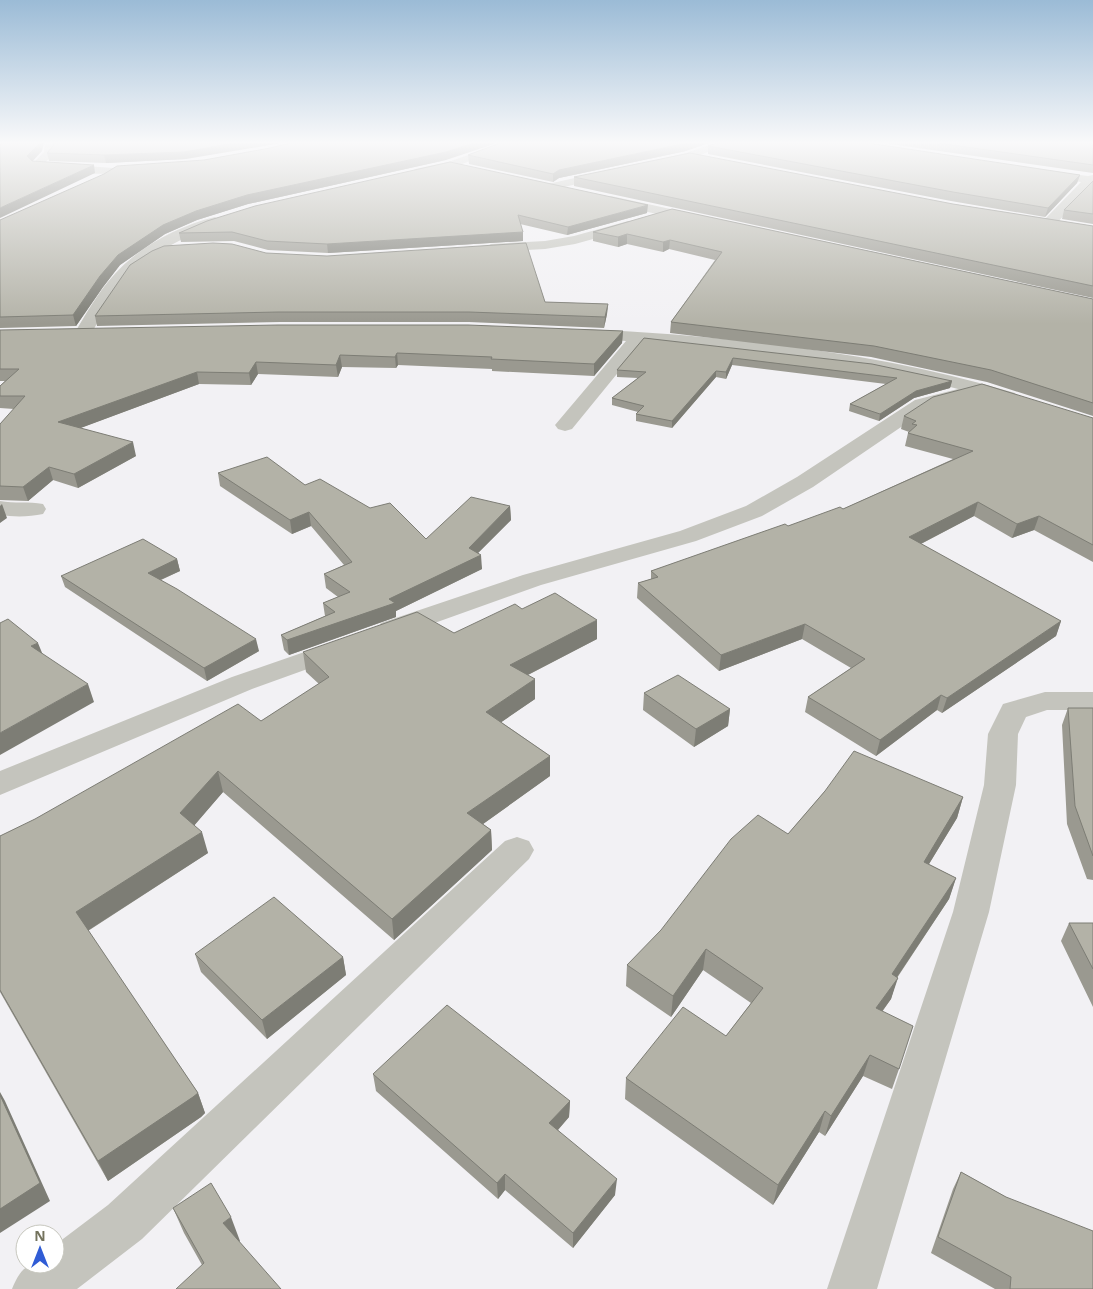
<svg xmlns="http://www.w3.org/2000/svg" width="1093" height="1289" font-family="'Open Sans',sans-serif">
	<rect width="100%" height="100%" fill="#f2f1f4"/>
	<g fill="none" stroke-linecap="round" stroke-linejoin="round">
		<path fill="#c4c4bd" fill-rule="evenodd" d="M45,143h10l-1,10 -9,10 68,5 33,-3 6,3c-11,10 -100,5 -117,0l-4,-3 13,-13z
			M503,143h15l-64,24 -35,7 -6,-3 2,-2 33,-7z
			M715,143h15l-37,15 -36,8 -5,-3 1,-2 33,-8z
			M610,170l6,3 -2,2 -62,15 -6,-4 2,-2z
			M1041,170l47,6 5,-1v9l-38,41 -5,1 -6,-4 1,-3 36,-37 -44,-7 -2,-2 2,-2z
			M611,196l87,19 6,4 -6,4 -91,-20 -2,-3z
			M215,217l6,4 -1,3c-42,14 -79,34 -106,70 -10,14 -16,30 -26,44h-12l-2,-4c12,-20 23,-40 39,-58 25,-29 65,-50 102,-59z
			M628,221l7,4 -2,3 -58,16 -30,5 -54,3 -7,-4 7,-4 54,-3 29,-5z
			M586,329c143,7 291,23 429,64l2,4 -2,4 -7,2 -42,-12 2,3 -2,4 -37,10 -116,79 -51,29 -66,25 -155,44 -140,50 -10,2 -10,-2 -3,-6 3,-6 142,-48 157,-44 66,-25 51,-29 118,-77 43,-11c-102,-28 -210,-38 -315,-47l-71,87 -7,2 -7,-2 -3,-4 71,-84 -46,-3 -2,-4 2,-4z
			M0,501c14,3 29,0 43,3l3,5 -3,5c-14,3 -29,3 -43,1z
			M339,640l10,2 4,6 -4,6 -97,35 -252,106v-24l232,-94z
			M1045,692h48v18h-46l-21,7 -8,17 -2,51 -27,127 -112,377h-50l126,-377 31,-127 4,-51 15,-30z
			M517,837l12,4 5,9 -5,9 -387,380 -65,50h-65c11,-26 16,-25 43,-25v-19l53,-40 397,-364z"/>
	</g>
	<path fill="#9a9990" d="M883,143h210v30z
		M54,145l132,14 -80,4 -57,-2 -2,-8z
		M708,146l372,29 -3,8 -32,34 -94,-16 -243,-47z
		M686,151l-127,27 -6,4 -84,-18 -1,-9z
		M446,160l-198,44 -51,16 -32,14 -45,31 -17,22 -27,39 -76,2v-108z
		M574,177l379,27 140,22v72l-519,-112z
		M1093,181v43l-31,-5 2,-9z
		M672,209l421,90v117l-106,-34 -116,-25 -201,-24 1,-11 44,-62 -46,-11 -6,3 -36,-8 -9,3 -25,-6v-9z
		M647,213l-80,22 -47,-11 3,17 -195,12 -60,-3 -34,-9 -53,1 -2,-9 28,-12z
		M266,253l279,49 63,2 -1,10 -3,14 -135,-6h-189l-183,4 -2,-10z
		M0,330l623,1 -1,12 -28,33 -102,-5v-2l-94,-4 -2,3 -54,-1 -4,10 -80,-3 -7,11 -52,-1 -119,44 56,28 -58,32 -25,-8 -25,21 -28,-1v-76l14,-15 -14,-1v-22l5,-5h-5z
		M644,338l308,43 -2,7 -36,10 -35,23 -30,-10 1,-7 36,-20 -154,-19 -6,14 -10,-2 -44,51 -36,-7v-7l2,-2 -26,-7v-7l26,-20 -21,-1v-7z
		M904,416l189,2v144l-59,-32 -22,8 -38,-22 -53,28 140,77 -5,15 -114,77 -5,-3 -61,46 -71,-44 3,-15 43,-29 -49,-29 -83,32 -82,-73 1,-15 13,-4v-8l137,-45 55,-17 110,-50 -48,-13 3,-13 1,-1 -8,-3z
		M218,473l87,12 65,23 56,31 84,-33 1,14 -33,33 4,16 -86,42v6l-107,38 -5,-5 -3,-15 44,-19 -2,-13 15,-6 -12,-9 -2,-14 20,-9 -33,-39 -19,8 -72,-48z
		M177,559l3,12 -19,9 98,71 -52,30 -142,-94 -4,-11z
		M522,609l75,30 -69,36 7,24 -34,23 49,34v20l-67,48 8,6 1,20 -98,90 -171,-148 -29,33 14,28 -120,78 110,162 7,20 -4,4 -93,64 -108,-189v-156l261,-115 58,-37 -13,-12 -3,-20 151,-19z
		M644,693l86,16 -2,17 -34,21 -51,-37z
		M1068,708h25v172l-6,-1 -20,-55 -5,-99z
		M825,791l138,6 -6,21 -28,46 27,14 -7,21 -52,79 -6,21 -9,13 17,57 -7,20 -29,-13 -38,60 -6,-4 -46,73 -148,-106 1,-21 100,-42 25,-33 -48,-33 -32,47 -45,-31 1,-21 161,-131z
		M1069,923h24v84l-32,-66z
		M195,954l148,3 3,18 -79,64 -66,-67z
		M373,1074l197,27 -1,16 -11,13 57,65 -42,53 -68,-58 -7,9 -122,-108z
		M961,1172l45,25 87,92h-98l-64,-36 22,-64z
		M173,1208l67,33 -38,24 -18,-32z"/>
	<path fill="#7d7d75" d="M40,143h4l-2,8 -12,13 -3,-8z
		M235,143h47l-96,16 -80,4 -2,-8z
		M474,143h23l-51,17 -198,44 -51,16 -32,14 -45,31 -17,22 -27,39 -3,-11 27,-39 18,-21 45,-30 33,-14 51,-16z
		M687,143h22l-23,8 -127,27 -6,4v-8l6,-4z
		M94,165l1,8 -95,45v-10z
		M1080,175l-3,8 -32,34 3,-9z
		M648,205l-1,8 -80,22 1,-8z
		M523,232v9l-195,12 -1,-9z
		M627,234v10l-9,3v-10z
		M670,240l-1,9 -6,3v-10z
		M608,304l-1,10 -3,14 1,-11z
		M623,331l-1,12 -28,33v-12z
		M397,353l1,12 -2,3 -1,-11z
		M340,355l2,12 -4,10 -2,-12z
		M733,358l-1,7 -6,14v-7z
		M256,362l2,12 -7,11 -2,-12z
		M716,371v6l-44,51v-7z
		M197,372l2,12 -137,51 -4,-13z
		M952,381l-2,7 -36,10 -35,23 1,-7 36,-23z
		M133,442l3,14 -58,32 -4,-14z
		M49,467l4,13 -25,21 -5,-14z
		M978,502l-4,14 -69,36 4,-15z
		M2,504l5,14 -7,5v-17z
		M510,506l1,14 -38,38 8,-3 1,14 -86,42v6l-107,38 -2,-15 102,-41 80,-51z
		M309,512l2,14 -19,8 -2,-14z
		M1039,516l-5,14 -22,8 5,-14z
		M177,559l3,12 -29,13 -3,-11z
		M597,620v19l-87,45v-19z
		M1061,621l-5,15 -114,77 5,-15z
		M805,624l-3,15 -83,32 2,-16z
		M256,639l3,12 -52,30 -3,-13z
		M38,643l7,17 -14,-14z
		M535,679v20l-48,33 -1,-20z
		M88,684l6,18 -94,53v-22z
		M941,695l-4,15 -61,46 4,-16z
		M730,709l-2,17 -34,21 2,-18z
		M550,756v20l-81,58 -2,-21z
		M218,771l5,21 -36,42 -7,-21z
		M963,797l-6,21 -39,64 6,-20z
		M491,830l1,20 -98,90 -2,-21z
		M202,832l6,21 -124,80 -8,-21z
		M956,878l-7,21 -64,96 7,-21z
		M706,949l-3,21 -32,47 2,-21z
		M343,957l3,18 -79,64 -5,-19z
		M898,978l-7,21 -22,30 7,-21z
		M870,1055l-7,21 -38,60 6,-20z
		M0,1092l5,9 45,100 -50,32z
		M198,1093l7,20 -4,4 -93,64 -10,-20z
		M570,1101l-1,16 -20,23v-17z
		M825,1111l-6,21 -46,73 5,-20z
		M505,1174v16l-7,9 -1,-16z
		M617,1179l-2,16 -42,53v-15z
		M231,1217l9,24 -8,6 -9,-24z"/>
	<path fill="#b3b2a7" stroke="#7d7d75" d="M0,143h40l-13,13 5,5 62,4 -94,43z
		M54,143h181l-51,9 -80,3 -57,-2 7,-8z
		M290,143h184l-28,9 -199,43 -51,16 -33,14 -45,30 -18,21 -27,39 -73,2v-97l104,-46 13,-8 87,-6 66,-12z
		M500,143h187l-128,27 -6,4 -85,-19z
		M717,143h151l212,32 -32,33 -95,-16 -245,-46z
		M938,143h155v22z
		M690,153l263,51 140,22v60l-519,-109z
		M450,162l198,43 -80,22 -50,-12 5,17 -196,12 -60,-3 -35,-9 -53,1 28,-12 48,-15z
		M1093,181v33l-29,-4z
		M672,209l421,90v104l-102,-33 -117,-24 -203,-24 51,-70 -52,-12 -7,2 -36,-8 -9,3 -25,-5z
		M213,243l19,1 34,9 61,3 199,-13 19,59 63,2 -3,13 -136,-5h-191l-183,4 35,-51 22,-14 12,-5z
		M278,325h190l155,6 -29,33 -103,-5 1,-2 -95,-4 -2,4 -55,-2 -4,10 -80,-3 -7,11 -52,-1 -139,50 75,20 -59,32 -25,-7 -26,20 -23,-1v-62l25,-28h-25v-10l19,-17h-19v-39z
		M644,338l228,26 80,17 -36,10 -36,23 -30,-10 47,-26 -164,-20 -7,14 -10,-1 -44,50 -36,-7 8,-8 -32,-8 34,-26 -29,-2z
		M982,384l111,34v127l-54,-29 -22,8 -39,-22 -69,35 152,84 -114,77 -6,-3 -61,45 -72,-43 57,-38 -60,-35 -84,31 -83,-72 20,-6 -7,-6 134,-47 3,2 52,-19 3,2 130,-58 -65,-18 9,-8 -5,-1 4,-3 -12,-5 29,-19z
		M267,457l38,28 15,-6 50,29 20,-5 36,36 45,-42 39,9 -41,42 12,7 -92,44 6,4 -108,37 -6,-5 54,-23 -12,-9 27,-11 -26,-18 28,-12 -43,-50 -19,8 -72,-47z
		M143,539l34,20 -29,14 29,16 79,50 -52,29 -143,-92z
		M555,593l42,27 -87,45 25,14 -49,33 64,44 -83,57 24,17 -99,89 -174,-148 -38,42 22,19 -126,80 122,181 -5,4 -95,64 -98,-171v-154l35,-17 203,-115 23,17 68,-44 -26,-25 114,-40 37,21 61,-29 7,5z
		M8,619l30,24 -7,3 57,38 -88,49v-110z
		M678,675l52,34 -34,20 -52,-36z
		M1068,708h25v148l-18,-50z
		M854,751l109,46 -39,65 32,16 -64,96 6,4 -22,30 37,18 -14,43 -29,-14 -39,61 -6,-5 -47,74 -152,-107 57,-71 43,29 37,-48 -57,-39 -33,47 -46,-31 34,-35 70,-91 27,-24 30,19 37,-43z
		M274,897l69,60 -81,63 -67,-66z
		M1069,923h24v46z
		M447,1005l123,96 -21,22 68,56 -44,54 -68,-59 -8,9 -124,-109z
		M0,1095l40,88 -40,26z
		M961,1172l45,25 87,34v58h-83l1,-12 -73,-40z
		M211,1183l20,34 -8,6 58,66h-105l28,-26 -31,-55z"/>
	<linearGradient id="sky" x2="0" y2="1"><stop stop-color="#9bbbd6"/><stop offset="0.44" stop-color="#f9f9fa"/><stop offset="1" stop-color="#f9f9fa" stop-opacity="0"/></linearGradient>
	<rect width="1093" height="324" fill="url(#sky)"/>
	<g transform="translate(40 1249)"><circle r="24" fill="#ffffff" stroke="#c7c7be"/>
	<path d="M0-4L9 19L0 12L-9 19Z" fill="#305cd5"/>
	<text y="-8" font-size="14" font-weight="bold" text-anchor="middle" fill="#74735d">N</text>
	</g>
</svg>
